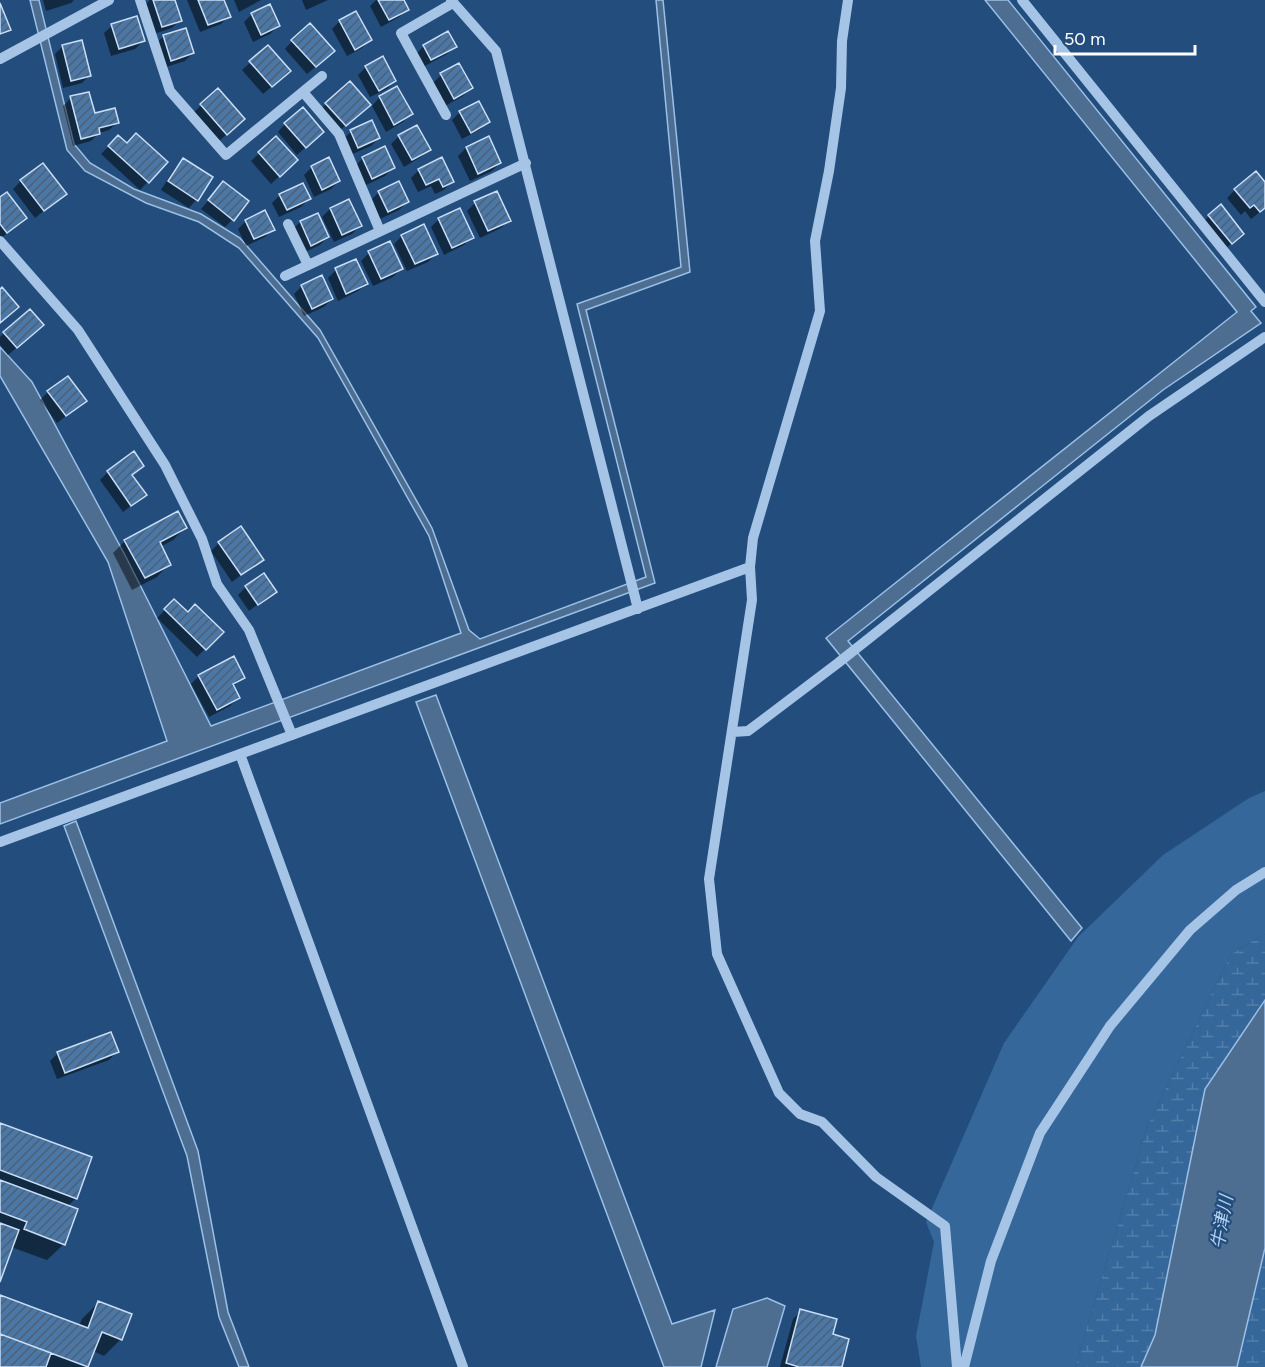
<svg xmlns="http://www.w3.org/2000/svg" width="1265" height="1367" font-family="Figtree,'Noto Sans JP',sans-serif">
	<defs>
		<pattern id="wetland-marsh" width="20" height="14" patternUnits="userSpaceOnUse" patternTransform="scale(1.5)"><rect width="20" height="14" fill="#35679b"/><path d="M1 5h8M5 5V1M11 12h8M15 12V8" fill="none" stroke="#537eaa"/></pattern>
		<pattern id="building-hatch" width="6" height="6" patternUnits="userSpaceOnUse" patternTransform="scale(1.5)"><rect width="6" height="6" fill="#4b77a6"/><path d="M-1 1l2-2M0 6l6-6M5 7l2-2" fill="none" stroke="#4c5f74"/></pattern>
	</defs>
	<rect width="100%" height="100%" fill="#224d7d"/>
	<path fill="#35679b" d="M1265,791v143l-34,20 -83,171 -73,242h-154l-5,-31 18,-94 -8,-20 78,-179 74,-106 85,-82 86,-57z"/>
	<path fill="url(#wetland-marsh)" d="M1265,934v66l-60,89 -50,246 -14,32h-66l73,-242 83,-171z
		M1265,1248v119h-28z"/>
	<path fill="#4e6e91" stroke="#9ac0e7" stroke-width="1.5" d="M30,0h9l35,144 16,19 44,26 67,25 39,24 80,92 112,198 37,102 11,9 166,-62 -69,-273 104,-37 -25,-267h7l27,272 -104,38 69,273 -655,241v-21l167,-62 -59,-179 -108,-186v-29l32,35 94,175 85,169 250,-93 -32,-97 -111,-198 -79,-90 -40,-26 -53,-19 -61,-32 -18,-21z
		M985,0h23l248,307 -5,4 10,12 -98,67 -315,251 234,287 -11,13 -245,-303 411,-326z
		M436,695l236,629 43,-14 -14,57h-37l-248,-665z
		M76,821l122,330 30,161 21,55h-10l-20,-50 -32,-161 -123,-330z
		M1265,1000v248l-28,119h-96l14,-32 50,-246z
		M767,1298l18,8 -18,61h-51l17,-58z"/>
	<path fill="#0007" d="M43,0h31l-3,3 -25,8z
		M150,0h24l6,20 -8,8 -18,6 -9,-29z
		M187,0h36l6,16 -8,8 -21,8z
		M234,0h27l-22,12z
		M302,0h26l-22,10z
		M376,0h26l5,9 -8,8 -18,10 -11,-21z
		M252,14l26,12 -8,8 -17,8 -9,-20z
		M340,21l30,19 -8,8 -15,8 -15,-27z
		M112,26l31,15 -8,8 -24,7 -7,-23z
		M185,29l8,24 -8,8 -22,7 -8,-24 8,-7z
		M447,33l8,13 -8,8 -24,13 -7,-13 8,-8z
		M292,41l33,18 -18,15 -22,-25z
		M63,46l27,29 -8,8 -19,5 -8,-34z
		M268,47l13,32 -18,15 -21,-24z
		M459,65l12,23 -8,8 -18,10 -12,-23 8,-8z
		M366,67l29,14 -8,8 -17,8 -12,-22z
		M397,88l14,26 -8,8 -17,10 -14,-26 7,-8z
		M218,90l17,37 -17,15 -25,-29z
		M71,98l23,17 23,8 -8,7 -10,3 -8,8 -18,5 -10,-40z
		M326,104l35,8 -24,21 -19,-21z
		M460,112l28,10 -7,7 -19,10 -10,-19z
		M285,124l30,15 -18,16 -19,-23z
		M351,132l28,6 -8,8 -21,9 -7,-16z
		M399,136l30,14 -8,7 -17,10 -13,-23z
		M118,137l8,8 40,17 -26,28 -39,-36z
		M276,138l12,30 -17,16 -20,-23z
		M488,138l12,25 -8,8 -22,10 -12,-25 8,-8z
		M363,158l30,10 -8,8 -21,10 -9,-20z
		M183,160l13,40 -7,8 -28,-18 14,-22z
		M312,167l27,14 -8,8 -17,8 -10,-22z
		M419,170l33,12 -8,8 -9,4 -4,-8 -13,6 -7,-14z
		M21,181l44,13 -30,24 -22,-29z
		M223,183l9,37 -7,7 -24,-18z
		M1265,184v24l-14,11 -6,-8 -4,4 -14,-17 8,-8z
		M379,192l28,10 -8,8 -19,9 -9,-19z
		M280,195l29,4 -8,8 -22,10 -7,-14z
		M0,199l25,19 -25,21z
		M349,201l11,25 -8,8 -18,8 -12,-25 8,-8z
		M475,203l34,18 -8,7 -21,10 -13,-27z
		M317,215l11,22 -8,8 -17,8 -11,-23 8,-8z
		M1209,216l25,25 -11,10 -22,-27z
		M439,219l33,18 -8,8 -20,10 -13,-28z
		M246,221l27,8 -8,8 -19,9 -8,-17z
		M402,236l34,18 -8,8 -21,9 -13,-27z
		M369,253l32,16 -8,8 -20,9 -12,-25z
		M355,261l11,23 -8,7 -20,10 -10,-23 8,-8z
		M302,286l30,13 -8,8 -20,9 -10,-22z
		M30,311l4,22 -26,22 -8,-10v-8z
		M48,392l37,9 -28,22 -17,-23z
		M142,466l-10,10 13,19 -22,17 -23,-32 8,-8z
		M185,528l-12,12 -13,7 9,17 -12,13 -25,13 -19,-37 12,-12z
		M219,543l43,16 -30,23 -21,-31z
		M246,587l29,4 -26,20 -11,-16z
		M174,601l13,13 35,18 -25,25 -40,-39z
		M199,676l44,2 -11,9 6,11 -8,8 -21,11 -18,-33z
		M117,1052l-8,8 -52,19 -7,-18 8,-8z
		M0,1124l76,74 -8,8 -4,38 -17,16 -36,-13 -11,31z
		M0,1297l79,29 3,-7 16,-16 23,36 -17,17 -11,-5 -6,16h-87z
		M801,1311l30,24 9,32h-60l13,-48z"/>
	<path fill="url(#building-hatch)" stroke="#c9def5" stroke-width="1.5" d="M153,0h22l7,21 -20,6z
		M198,0h26l7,17 -23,8z
		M378,0h26l5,10 -20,10z
		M0,3l11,27 -11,4z
		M270,4l10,22 -19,9 -10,-22z
		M356,11l16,29 -17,10 -16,-30z
		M137,16l8,25 -26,8 -8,-25z
		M310,23l25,28 -19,16 -25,-27z
		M186,28l8,25 -23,8 -8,-26z
		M448,31l9,16 -26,13 -8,-15z
		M82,40l9,36 -20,5 -9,-36z
		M268,45l23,26 -19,16 -23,-26z
		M383,56l13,25 -17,10 -14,-25z
		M459,63l14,25 -19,11 -14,-26z
		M350,81l21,24 -25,21 -21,-23z
		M397,86l16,28 -19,11 -15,-29z
		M218,88l27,31 -18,16 -27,-31z
		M89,92l6,21 20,-5 4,15 -20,5 1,6 -19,5 -11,-43z
		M479,101l11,21 -19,11 -12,-22z
		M303,107l21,25 -18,16 -22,-25z
		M372,120l8,18 -22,10 -8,-18z
		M417,125l14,25 -19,10 -14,-25z
		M136,133l32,29 -19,21 -41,-37 10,-11 9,8z
		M276,136l22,24 -18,17 -22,-25z
		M489,136l12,27 -23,11 -12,-27z
		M385,146l10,22 -23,11 -10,-22z
		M329,157l11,24 -18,9 -11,-24z
		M442,157l12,25 -11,5 -4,-8 -13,6 -8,-16z
		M183,158l30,19 -15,24 -30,-20z
		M43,163l24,31 -23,17 -24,-31z
		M1256,171l9,11v26l-5,4 -6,-7 -4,3 -16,-19z
		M223,181l26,20 -15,20 -26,-21z
		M399,181l10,21 -21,10 -10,-21z
		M303,183l8,16 -24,11 -8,-16z
		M497,191l14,30 -23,10 -14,-30z
		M7,192l20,26 -20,15 -7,-9v-27z
		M349,199l13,27 -20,9 -12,-27z
		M1221,204l23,30 -12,10 -24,-29z
		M460,208l14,30 -22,10 -14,-30z
		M265,210l10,20 -21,9 -9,-19z
		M318,213l11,24 -18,9 -11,-25z
		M424,224l14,30 -23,10 -14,-29z
		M390,241l13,28 -22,10 -13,-28z
		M356,259l12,25 -22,10 -11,-26z
		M322,275l11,24 -21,10 -11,-24z
		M2,287l17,20 -19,16v-34z
		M30,309l14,16 -27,23 -14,-16z
		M68,376l19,25 -21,15 -19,-25z
		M134,451l10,15 -12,9 15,20 -16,11 -24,-35z
		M178,511l9,17 -27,14 11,23 -26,13 -21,-38z
		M241,526l23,34 -23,15 -23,-33z
		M264,573l13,19 -19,13 -13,-19z
		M174,599l14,13 7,-8 29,28 -18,18 -42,-41z
		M234,656l11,22 -12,6 7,14 -23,12 -19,-35z
		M111,1032l8,20 -54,21 -8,-21z
		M0,1123l92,34 -15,42 -77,-29z
		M0,1180l78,29 -13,36 -41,-16 3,-7 -27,-10z
		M0,1223l19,7 -19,52z
		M0,1295l88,33 10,-27 34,13 -10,26 -20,-8 -14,35 -88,-33z
		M800,1309l37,10 -4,15 16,5 -7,28h-43l-13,-4z
		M0,1334l51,19 -5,14h-46z"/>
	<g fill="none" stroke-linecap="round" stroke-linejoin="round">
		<path stroke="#a6c5e6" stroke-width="10" d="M140,0l30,91 56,64 96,-79
			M451,0l45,51 142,558
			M848,0l-6,41 -1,47 -12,83 -14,70 5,70 -67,227 -3,29 2,33 -43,279 8,75 62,139 21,21 22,8 54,55 69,49 12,141
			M1022,0l243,302
			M0,59l109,-59
			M303,92l36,42 41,97
			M446,115l-45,-82 52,-30
			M288,224l20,41
			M0,241l78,89 87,135 37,74 15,45 32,46 43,105
			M285,276l241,-113
			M733,732l15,-1 90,-68 311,-247 116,-79
			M240,754l223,613
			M0,842l750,-275
			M964,1367l27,-106 49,-128 70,-107 80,-96 46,-40 29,-18"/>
	</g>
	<g text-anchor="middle" stroke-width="4.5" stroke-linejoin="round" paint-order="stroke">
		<g font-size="18" font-style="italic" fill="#b1cfee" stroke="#224d7d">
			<text transform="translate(1222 1222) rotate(-80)" y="6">牛津川</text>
		</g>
	</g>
	<path d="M1055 45v9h140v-9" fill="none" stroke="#ffffff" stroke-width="3"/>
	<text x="1064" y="45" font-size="18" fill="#ffffff" stroke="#224d7d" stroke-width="4.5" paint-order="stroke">50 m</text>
</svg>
